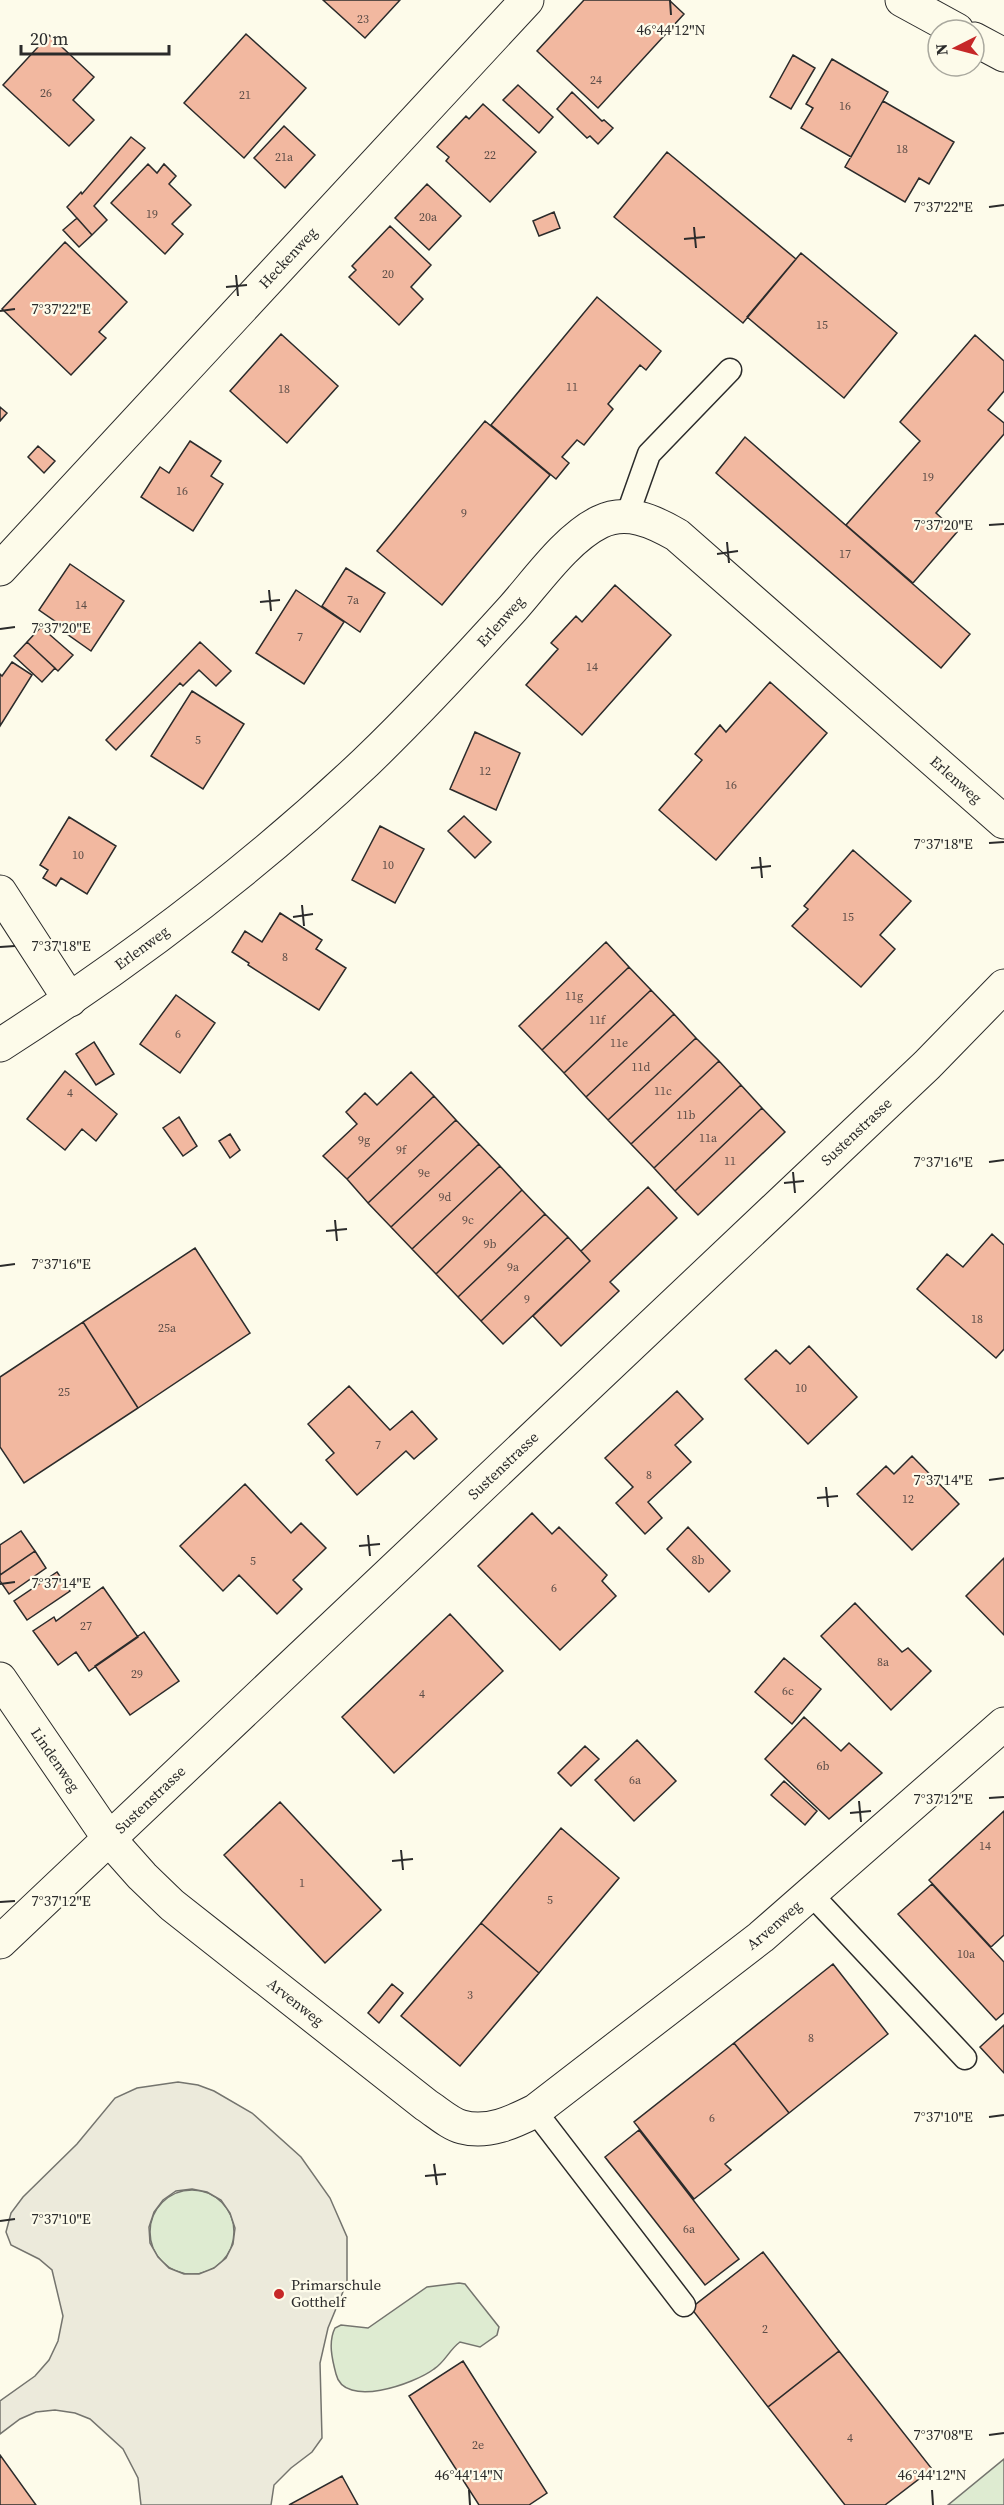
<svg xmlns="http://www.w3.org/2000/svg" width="1004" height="2505" font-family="'Source Serif 4',serif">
	<rect width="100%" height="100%" fill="#fdfbea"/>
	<path fill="#deebd1" stroke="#74746e" stroke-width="1.5" d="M150 2232a42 42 0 1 1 84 0a42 42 0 1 1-84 0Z
		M459,2283l6,1 34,43 -2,8 -17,12 -20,-5c-11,8 -15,20 -26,27 -20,15 -90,40 -98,5 -4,-15 -8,-32 -1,-46l6,-3 27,3 59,-41z
		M1004,2459v46h-56z"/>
	<path fill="#eceadb" stroke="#74746e" stroke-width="1.5" fill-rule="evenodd" d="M178,2082l20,3 16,6 38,22 49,44 29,41 17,39v45l-19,46 -8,35 2,75 -10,14 -21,16 -17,17 -3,20h-130l-3,-27 -15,-29 -33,-30 -15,-6 -20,-3 -19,2 -16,7 -20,15v-33l35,-25 14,-16 9,-19 5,-25 -11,-46 -13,-11 -28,-14 -5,-13 5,-19 12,-16 54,-53 38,-46 22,-10zM192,2189l15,3 14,8 9,13 5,15 -2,16 -7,14 -12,10 -15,6h-15l-15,-6 -11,-11 -8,-14 -1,-16 5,-15 9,-12 13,-9z"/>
	<path fill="#f2b8a0" stroke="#2b2b2b" stroke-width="1.5" d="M323,0h77l-35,38z
		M584,0h85l15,14 -86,94 -61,-57z
		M246,34l60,54 -62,70 -60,-55z
		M49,35l45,42 -21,23 21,20 -25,26 -66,-61z
		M793,55l22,13 -24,41 -21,-12z
		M832,59l56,33 -37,65 -50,-29 12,-20 -7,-4z
		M518,85l35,32 -14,16 -36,-33z
		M572,92l30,29 2,-1 9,8 -15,16 -8,-8 -3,2 -30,-29z
		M883,101l71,41 -25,42 -10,-6 -14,24 -60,-35z
		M483,104l53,48 -46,50 -44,-41 3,-4 -12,-10 29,-31 3,3z
		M284,126l31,29 -30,33 -31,-30z
		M131,137l14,11 -51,58 13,14 -15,15 -25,-28 14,-15 1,2z
		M667,152l129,107 -53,64 -129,-106z
		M148,164l9,9 7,-9 12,12 -7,8 22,21 -19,19 11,10 -18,20 -54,-51z
		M427,184l34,32 -32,34 -34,-32z
		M554,212l6,16 -21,8 -6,-15z
		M77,218l15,17 -13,12 -16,-17z
		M390,226l41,39 -20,22 12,12 -24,26 -50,-48 7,-7 -4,-4z
		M65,242l62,60 -28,30 7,6 -35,37 -69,-66z
		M801,253l96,80 -53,65 -97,-81z
		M597,297l64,54 -15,19 -6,-5 -32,39 5,5 -29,36 -7,-5 -15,17 7,6 -13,16 -65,-54z
		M281,334l57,52 -51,57 -57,-52z
		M975,335l29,26v30l-16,19 16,13v11l-68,79 21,19 -44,51 -67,-58 74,-84 -20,-19z
		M0,407l7,6 -7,8z
		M485,421l65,54 -108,130 -65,-54z
		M745,437l225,197 -29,34 -225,-195z
		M190,441l31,20 -10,15 12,8 -30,47 -52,-34 19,-30 9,6z
		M38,446l17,15 -11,12 -16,-16z
		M70,564l54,37 -33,50 -24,-17 2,-3 -30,-21z
		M346,568l39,25 -25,39 -38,-26z
		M615,585l56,50 -89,100 -56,-50 32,-36 -7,-6 25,-27 6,6z
		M296,590l48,32 -40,62 -48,-31z
		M41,627l32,28 -15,16 -31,-29z
		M27,642l28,26 -13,14 -28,-26z
		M200,642l31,29 -15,15 -17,-16 -16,16 -3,-3 -64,67 -10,-10z
		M12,662l20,13 -32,51v-52l2,2z
		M770,682l57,51 -111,127 -57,-50 43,-50 -7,-6 25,-29 6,7z
		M192,691l52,33 -41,65 -52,-33z
		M475,732l45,21 -24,57 -46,-21z
		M464,816l27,26 -16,16 -27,-27z
		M69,817l47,29 -29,48 -26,-16 -5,8 -13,-8 5,-8 -8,-5z
		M380,826l44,23 -29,54 -43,-23z
		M853,850l58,51 -31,34 15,14 -34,38 -69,-61 16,-17 -4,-3z
		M280,913l42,27 -6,9 30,19 -27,42 -71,-45 1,-2 -17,-11 13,-21 17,11z
		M606,942l23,25 -87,83 -23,-24z
		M629,967l22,23 -87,83 -22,-23z
		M651,990l23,24 -88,83 -22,-24z
		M176,995l39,28 -35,50 -40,-29z
		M674,1014l22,24 -88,82 -22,-23z
		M696,1038l23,23 -88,83 -23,-24z
		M94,1042l20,32 -18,11 -20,-31z
		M719,1061l22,24 -87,83 -23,-24z
		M65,1071l52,43 -21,27 -14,-12 -17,21 -38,-31z
		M411,1072l23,24 -87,83 -24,-23 34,-32 -11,-12 19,-19 12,12z
		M741,1085l21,23 -87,83 -21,-23z
		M434,1096l22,24 -88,83 -21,-24z
		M762,1108l23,24 -87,83 -23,-24z
		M179,1117l18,29 -14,10 -20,-28z
		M456,1120l23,24 -88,83 -23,-24z
		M230,1134l10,16 -10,8 -11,-17z
		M479,1144l21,22 -88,83 -21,-22z
		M500,1166l22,24 -86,84 -24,-25z
		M648,1187l29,31 -67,64 9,9 -58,55 -28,-30 57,-55 -9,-10z
		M522,1190l23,24 -87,83 -22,-23z
		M545,1214l23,23 -87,84 -23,-24z
		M992,1234l12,11v104l-8,9 -79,-69 30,-35 16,13z
		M568,1237l22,24 -87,83 -22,-23z
		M195,1248l55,85 -112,75 -55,-86z
		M83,1322l55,86 -114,75 -24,-36v-70z
		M809,1346l48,51 -49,47 -63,-65 31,-29 14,14z
		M349,1386l41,44 22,-19 25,28 -23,20 -8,-8 -49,44 -31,-35 8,-7 -26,-29z
		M677,1391l26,28 -28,26 16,17 -43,40 14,16 -17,16 -29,-31 17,-16 -28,-29z
		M912,1456l47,48 -47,46 -55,-56 29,-28 8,8z
		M245,1484l46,49 10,-10 25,25 -33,32 9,9 -25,25 -38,-39 -16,16 -43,-45z
		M532,1513l20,21 7,-7 48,48 -5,6 14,15 -56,54 -82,-84z
		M688,1527l42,44 -21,21 -42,-43z
		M21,1531l14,20 -35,24v-30z
		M35,1551l11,17 -37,26 -9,-13v-6z
		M1004,1558v77l-38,-39z
		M57,1572l13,19 -43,29 -13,-19z
		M103,1587l35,50 -49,34 -13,-19 -18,13 -25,-34 21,-14 2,4z
		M855,1603l47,49 6,-4 23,23 -40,39 -70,-74z
		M450,1614l53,57 -109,102 -52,-56z
		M144,1632l35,49 -49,34 -35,-49z
		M784,1658l37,31 -29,35 -37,-32z
		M804,1717l37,34 8,-8 33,30 -53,46 -64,-60z
		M637,1740l39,41 -42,40 -39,-41z
		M585,1746l14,13 -28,27 -13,-13z
		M784,1781l33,30 -12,14 -34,-30z
		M280,1802l101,108 -56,53 -101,-108z
		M1004,1811v124l-13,12 -62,-67z
		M561,1828l58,50 -80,95 -58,-50z
		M932,1884l72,78v51l-8,7 -98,-106z
		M481,1923l58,50 -79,93 -59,-50z
		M833,1964l55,70 -99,79 -55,-70z
		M392,1984l11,9 -24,30 -11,-10z
		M1004,2025v48l-24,-26z
		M734,2043l55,70 -64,51 6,6 -37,29 -60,-77z
		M639,2130l100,129 -34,26 -100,-128z
		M763,2252l76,99 -71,56 -77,-99z
		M839,2351l93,118 -47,36h-40l-77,-98z
		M463,2361l84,132 -18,12h-50l-70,-109z
		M0,2455l36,50h-36z
		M342,2476l16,29h-69z"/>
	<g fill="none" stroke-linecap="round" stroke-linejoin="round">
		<defs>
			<path id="lane" d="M627,516l22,-62 81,-84
				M811,1894l154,164
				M535,2111l149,194"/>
			<g id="street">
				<path id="s1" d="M0,569l527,-569"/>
				<path d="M0,892l70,108"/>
				<path id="s2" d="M0,1045c130,-83 254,-177 366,-283 51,-49 100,-102 147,-154 24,-27 54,-70 87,-86 26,-13 53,-1 77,13l327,287"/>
				<path id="s3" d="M0,1679l110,161 32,36 30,29 254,200c11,7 24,19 36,22 26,7 51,-5 73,-16l226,-174 243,-213"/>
				<path id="s4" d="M0,1942l927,-877 77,-79"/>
			</g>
			<path id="secondary" d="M902,0l55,30
				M974,39l30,16"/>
		</defs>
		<use href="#lane" stroke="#2b2b2b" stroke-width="25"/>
		<use href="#street" stroke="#2b2b2b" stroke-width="35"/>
		<use href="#secondary" stroke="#2b2b2b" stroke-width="35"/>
		<use href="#lane" stroke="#fdfbea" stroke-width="22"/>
		<use href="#street" stroke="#fdfbea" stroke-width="33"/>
		<use href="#secondary" stroke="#fdfbea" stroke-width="33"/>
	</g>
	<path fill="none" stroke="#2b2b2b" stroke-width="2" d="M670,0l1,15M989,207l15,-2M694,227l2,21M684,239l21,-2M236,275l2,21M226,287l21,-2M0,311l15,-2M989,525l15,-1M727,542l2,21M717,554l21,-3M269,590l2,21M260,602l20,-2M0,629l15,-2M989,843l15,-1M760,857l2,21M751,868l20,-2M302,905l2,21M293,917l20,-3M0,947l15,-1M989,1162l15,-2M793,1172l2,21M784,1183l20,-2M335,1220l2,21M326,1231l21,-2M0,1266l15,-2M989,1480l15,-2M826,1487l2,20M817,1498l21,-2M368,1535l2,21M359,1546l21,-2M0,1584l15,-2M989,1798l15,-1M859,1801l2,21M850,1813l21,-2M401,1850l2,20M392,1861l21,-2M0,1902l15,-1M989,2117l15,-2M434,2164l3,21M425,2176l21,-2M0,2221l15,-2M989,2435l15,-2M469,2490l1,15M932,2490l1,15"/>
	<circle fill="#c62828" stroke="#fdfbea" stroke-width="2" cx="279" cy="2294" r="6"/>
	<g text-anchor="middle" stroke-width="4.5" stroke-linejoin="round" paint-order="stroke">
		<g font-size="12" fill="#5d4e48">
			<text x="363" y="23">23</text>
			<text x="596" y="84">24</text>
			<text x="46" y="97">26</text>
			<text x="245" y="99">21</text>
			<text x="845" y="110">16</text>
			<text x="902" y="153">18</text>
			<text x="490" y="159">22</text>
			<text x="284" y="161">21a</text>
			<text x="152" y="218">19</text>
			<text x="428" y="221">20a</text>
			<text x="388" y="278">20</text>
			<text x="822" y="329">15</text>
			<text x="572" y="391">11</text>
			<text x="284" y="393">18</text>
			<text x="928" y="481">19</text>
			<text x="182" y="495">16</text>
			<text x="464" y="517">9</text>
			<text x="845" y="558">17</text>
			<text x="353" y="604">7a</text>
			<text x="81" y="609">14</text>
			<text x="300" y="641">7</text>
			<text x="592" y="671">14</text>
			<text x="198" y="744">5</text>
			<text x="485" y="775">12</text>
			<text x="731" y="789">16</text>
			<text x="78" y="859">10</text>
			<text x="388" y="869">10</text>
			<text x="848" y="921">15</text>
			<text x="285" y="961">8</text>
			<text x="574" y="1000">11g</text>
			<text x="597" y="1024">11f</text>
			<text x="178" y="1038">6</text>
			<text x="619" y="1047">11e</text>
			<text x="641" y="1071">11d</text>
			<text x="663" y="1095">11c</text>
			<text x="70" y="1097">4</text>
			<text x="686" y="1119">11b</text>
			<text x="708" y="1142">11a</text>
			<text x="364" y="1144">9g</text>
			<text x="401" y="1154">9f</text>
			<text x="730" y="1165">11</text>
			<text x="424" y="1177">9e</text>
			<text x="445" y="1201">9d</text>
			<text x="468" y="1224">9c</text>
			<text x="490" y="1248">9b</text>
			<text x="513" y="1271">9a</text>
			<text x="527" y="1303">9</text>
			<text x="977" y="1323">18</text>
			<text x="167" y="1332">25a</text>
			<text x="801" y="1392">10</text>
			<text x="64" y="1396">25</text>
			<text x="378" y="1449">7</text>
			<text x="649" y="1479">8</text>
			<text x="908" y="1503">12</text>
			<text x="698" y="1564">8b</text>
			<text x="253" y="1565">5</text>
			<text x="554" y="1592">6</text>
			<text x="86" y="1630">27</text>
			<text x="883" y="1666">8a</text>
			<text x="137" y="1678">29</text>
			<text x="788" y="1695">6c</text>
			<text x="422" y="1698">4</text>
			<text x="823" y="1770">6b</text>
			<text x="635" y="1784">6a</text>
			<text x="985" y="1850">14</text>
			<text x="302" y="1887">1</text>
			<text x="550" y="1904">5</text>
			<text x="966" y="1958">10a</text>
			<text x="470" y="1999">3</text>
			<text x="811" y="2042">8</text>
			<text x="712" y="2122">6</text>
			<text x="689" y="2233">6a</text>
			<text x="765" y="2333">2</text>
			<text x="850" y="2442">4</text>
			<text x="478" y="2449">2e</text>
		</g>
		<g font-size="15" fill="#2b2b2b" stroke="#fdfbea">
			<text dy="5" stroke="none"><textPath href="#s1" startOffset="424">Heckenweg</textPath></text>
			<text dy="5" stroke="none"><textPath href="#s2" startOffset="658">Erlenweg</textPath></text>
			<text dy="5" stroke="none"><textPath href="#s2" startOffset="1252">Erlenweg</textPath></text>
			<text dy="5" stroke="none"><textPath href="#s2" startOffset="172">Erlenweg</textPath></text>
			<text dy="5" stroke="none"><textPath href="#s4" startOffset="1179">Sustenstrasse</textPath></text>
			<text dy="5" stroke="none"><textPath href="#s4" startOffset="693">Sustenstrasse</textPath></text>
			<text dy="5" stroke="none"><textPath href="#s3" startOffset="98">Lindenweg</textPath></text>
			<text dy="5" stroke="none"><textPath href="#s4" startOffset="207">Sustenstrasse</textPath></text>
			<text dy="5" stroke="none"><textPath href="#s3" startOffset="1030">Arvenweg</textPath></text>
			<text dy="5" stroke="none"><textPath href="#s3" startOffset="442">Arvenweg</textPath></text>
		</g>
		<g font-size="15" fill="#2b2b2b" stroke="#fdfbea" text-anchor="start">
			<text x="291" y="2290">Primarschule<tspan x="291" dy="17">Gotthelf</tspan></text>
		</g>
	</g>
	<g font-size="15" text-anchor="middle" fill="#2b2b2b" stroke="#fdfbea" stroke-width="4.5" stroke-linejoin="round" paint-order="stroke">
		<text x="671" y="35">46°44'12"N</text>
		<text x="943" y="212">7°37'22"E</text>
		<text x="61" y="314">7°37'22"E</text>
		<text x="943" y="530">7°37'20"E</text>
		<text x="61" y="633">7°37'20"E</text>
		<text x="943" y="849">7°37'18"E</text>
		<text x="61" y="951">7°37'18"E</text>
		<text x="943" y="1167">7°37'16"E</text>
		<text x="61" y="1269">7°37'16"E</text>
		<text x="943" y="1485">7°37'14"E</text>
		<text x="61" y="1588">7°37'14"E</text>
		<text x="943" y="1804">7°37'12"E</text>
		<text x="61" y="1906">7°37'12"E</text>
		<text x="943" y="2122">7°37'10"E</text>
		<text x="61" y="2224">7°37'10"E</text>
		<text x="943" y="2440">7°37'08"E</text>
		<text x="469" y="2480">46°44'14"N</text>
		<text x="932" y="2480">46°44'12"N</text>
	</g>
	<g transform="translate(956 48) rotate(264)"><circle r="28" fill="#fdfbea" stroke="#a9a89e" stroke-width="1.5"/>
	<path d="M0-4.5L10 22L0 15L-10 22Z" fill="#c62828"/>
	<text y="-9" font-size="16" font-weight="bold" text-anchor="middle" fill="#2b2b2b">N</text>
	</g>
	<path d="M21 45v9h148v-9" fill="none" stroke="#2b2b2b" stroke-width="3"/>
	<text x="30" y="45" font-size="18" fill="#2b2b2b" stroke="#fdfbea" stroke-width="4.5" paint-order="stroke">20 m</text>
</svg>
